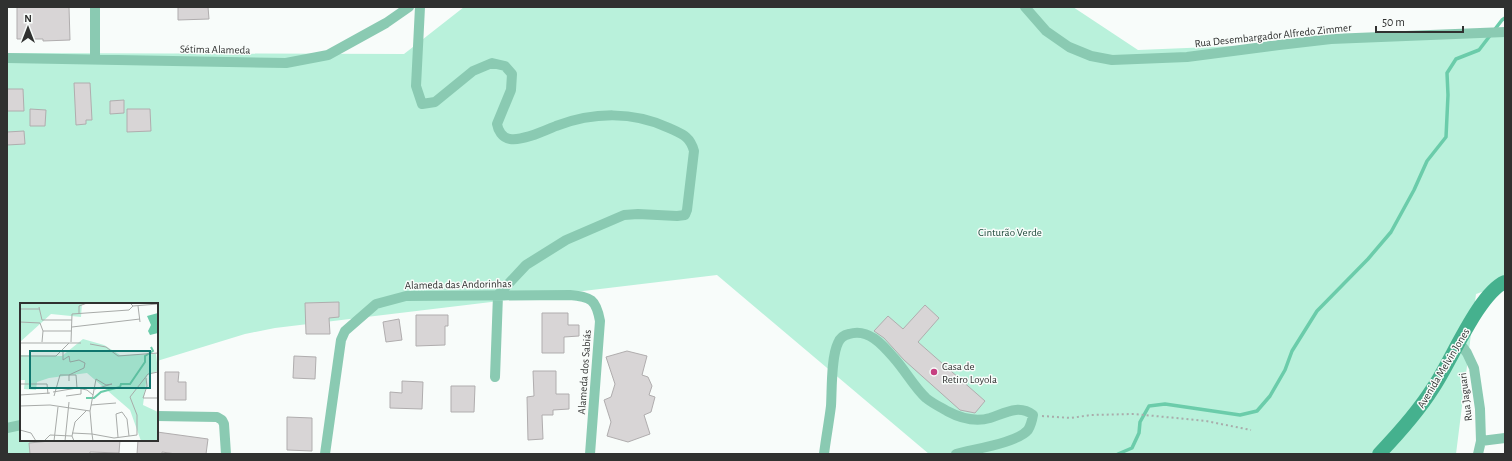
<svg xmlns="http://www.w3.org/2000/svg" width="1512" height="461" font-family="'Alegreya Sans',sans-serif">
	<rect width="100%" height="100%" fill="#f8fcfa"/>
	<path fill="#b9f1db" d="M464,7h609l65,43 367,-15v249l-29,10 -20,160h-527l-212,-179 -442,53 -30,6 -88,27v-57h-136v136h64l-2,14h-76v-401l397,1z"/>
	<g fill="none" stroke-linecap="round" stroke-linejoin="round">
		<path stroke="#6bccaa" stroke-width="3.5" d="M1118,454l14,-6 7,-15 1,-11 9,-16 16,-2 75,11 17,-4 13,-15 15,-26 7,-19 25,-40 51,-52 23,-27 23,-42 13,-29 19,-24 2,-42 -1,-22 9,-14 23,-9 23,-30 3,-2"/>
	</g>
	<path fill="#d8d5d6" stroke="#b0adae" d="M17,7h52l1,33 -27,1v-2h-26z
		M178,7h30l1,12 -31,1z
		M74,83h16l2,37h-6v4l-10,1z
		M7,89h16l1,22h-17z
		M124,100v13l-14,1v-13z
		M30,109l16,1 -1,16h-15z
		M127,109h23l1,22 -24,1z
		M24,131l1,13 -18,1v-13z
		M339,302v15l-10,1 1,16h-24l-1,-31z
		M925,305l14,13 -21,24 67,59 -10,12 -15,-3 -56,-50 -20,-22 -10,-7 14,-15 15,13z
		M542,313h26v12h11v11l-15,1v16h-22z
		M416,315h32v11h-3v19l-29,1z
		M399,319l3,21 -16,2 -3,-20z
		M627,351l20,5 -5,19 6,2 4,9 -3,9 6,2 -4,15 -7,3 6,19 -22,8 -21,-6 4,-14 -7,-22 7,-3 4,-13 -9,-27z
		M294,356l22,1 -1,22 -22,-1z
		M533,371h23v23h13v15l-16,1v5h-11l1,24 -15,1 -1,-43 7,-1z
		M165,372h14l-1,10h8v18h-21z
		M402,381l21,1 -1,27 -32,-1v-16l12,1z
		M451,386h24l-1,26h-23z
		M287,417l25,1v33l-25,-1z
		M157,432l51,7 -2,15h-30l-14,-2v2h-25l1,-14h19z
		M61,440h59l-1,13 -29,-1v2h-60l-1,-11z"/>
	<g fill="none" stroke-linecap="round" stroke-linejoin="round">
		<path stroke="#a9acab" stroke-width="2" stroke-dasharray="2 3" stroke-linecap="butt" d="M1042,416l29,2 20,-3 43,-1 21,2 51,5 45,9"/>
		<path stroke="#8acab2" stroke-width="10" d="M420,7l-4,79 6,18 13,-2 38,-31 19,-8 13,3 7,8 -1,16 -14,34c1,6 5,14 13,15 13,2 34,-8 46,-13 37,-14 77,-15 113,2 13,6 21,8 25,23l-7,59 -2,5 -8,1 -39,-2 -14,1 -58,25 -40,25 -28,30 -3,82
			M1025,7l21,24 23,16 22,9 21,4 75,-3 92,-12 52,-6 174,-7
			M7,58l279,5 42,-8 58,-32 23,-16
			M95,58v-51
			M1459,342l8,11 7,15 6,41 1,32 -3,13
			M157,416l60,1 5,3 2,4 2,30
			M7,428l14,-3
			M1481,441l24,-3
			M325,454l16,-114 4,-9 31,-27 30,-8 164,-1c21,2 26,4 30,26l-10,133
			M824,454c2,-16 5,-32 7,-48 1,-16 0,-49 7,-63 2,-5 6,-8 11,-9 19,-6 33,10 45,24 11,12 20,29 32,40 6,5 14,9 21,13 13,7 29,11 43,7 15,-5 29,-14 43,-3 -1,6 -2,10 -5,15 -11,13 -55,19 -72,24"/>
		<path stroke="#45b18e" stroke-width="14" d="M1379,454c20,-21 39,-42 54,-66 18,-26 45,-94 72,-106"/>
	</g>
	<circle fill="#c64081" stroke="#f8fcfa" stroke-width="1.5" cx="934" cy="372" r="4"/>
	<g text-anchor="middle" stroke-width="3" stroke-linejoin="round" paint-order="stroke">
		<g font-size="11" fill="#303130" stroke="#f8fcfa">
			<text transform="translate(1273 35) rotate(-6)" y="4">Rua Desembargador Alfredo Zimmer</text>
			<text transform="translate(215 49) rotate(1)" y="4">Sétima Alameda</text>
			<text transform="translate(458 284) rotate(-1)" y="4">Alameda das Andorinhas</text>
			<text transform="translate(1443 368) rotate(-59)" y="4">Avenida Melvin Jones</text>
			<text transform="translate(584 372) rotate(-86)" y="4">Alameda dos Sabiás</text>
			<text transform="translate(1465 397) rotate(-97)" y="4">Rua Jaguari</text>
		</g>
		<g font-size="11" fill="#1e493a" stroke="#f8fcfa">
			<text x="1010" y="236">Cinturão Verde</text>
		</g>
		<g font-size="11" fill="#303130" stroke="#f8fcfa" text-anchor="start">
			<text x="942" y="370">Casa de<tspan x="942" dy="13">Retiro Loyola</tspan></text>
		</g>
	</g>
	<g transform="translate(20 303)">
		<rect width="138" height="138" fill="#f8fcfa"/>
		<path d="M0,0h62l-1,14 -30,-3 -31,28zM63,36l21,6 16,10 36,-1 2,17 -11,4 -4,30 15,7v29h-17l-11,-31 -43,-37 -38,5 -12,4 -1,8 -12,-1 1,-9h-5v-25l42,1z" fill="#b9f1db"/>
		<path d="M138,10v20l-8,2 -2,-4 3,-6 -4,-9z" fill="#6bccaa"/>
		<path fill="none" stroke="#6bccaa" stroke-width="2" d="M66,95h8l7,-6 19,-5 1,-3h9l15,-22v-6l8,-5 -2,-4"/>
		<path fill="none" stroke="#a8aba9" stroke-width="1" d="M110,0l3,3 25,-2M118,3l2,16M19,4l3,13M0,6h19M59,11v-8l8,-3M22,17h30M0,19l20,1M20,20l3,8 -1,11M52,24l68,-8M23,28h28M51,39l1,-28 57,-4 4,-4M0,40h61M70,41l16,3 12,9 40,-3M43,48v9l6,-4 1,6 9,-2 6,3 -1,5 -15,7v6M0,53h36l13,-13M126,75l1,8 -4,12h15M0,81h27l1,10M33,89l24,-4 10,2 6,5M0,92l30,-2M34,93l6,-21h16l1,13M46,93l15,-2v-6M71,102l25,-2M0,103l30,-1 40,6M0,127l11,3 5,8M52,130l20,1 -2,-23 6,-32 10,6 6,-1 -17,5M98,134l-2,-23 6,-2 5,7 2,17M24,138l6,-6 22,1M34,138l4,-34M45,138l4,-39M54,138l-2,-5 3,-14 11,-11M73,138l-1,-7 22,4 23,-3v-20l-7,-18 18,-23 10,-2"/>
		<path fill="#0f766e" fill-opacity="0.15" stroke="#0f766e" stroke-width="2" d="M10,48h120v37h-120z"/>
		<rect width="138" height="138" fill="none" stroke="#303130" stroke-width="2"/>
	</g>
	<rect width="1512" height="461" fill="none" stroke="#303130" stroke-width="16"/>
	<g transform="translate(28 28)" stroke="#f8fcfa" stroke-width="3" paint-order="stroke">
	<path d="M0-3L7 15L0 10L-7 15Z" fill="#303130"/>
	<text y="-6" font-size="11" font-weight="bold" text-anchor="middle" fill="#303130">N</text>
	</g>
	<path d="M1376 26v6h87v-6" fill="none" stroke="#303130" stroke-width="2"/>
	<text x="1382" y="26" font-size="12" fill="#303130" stroke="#f8fcfa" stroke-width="3" paint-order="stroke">50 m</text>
</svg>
